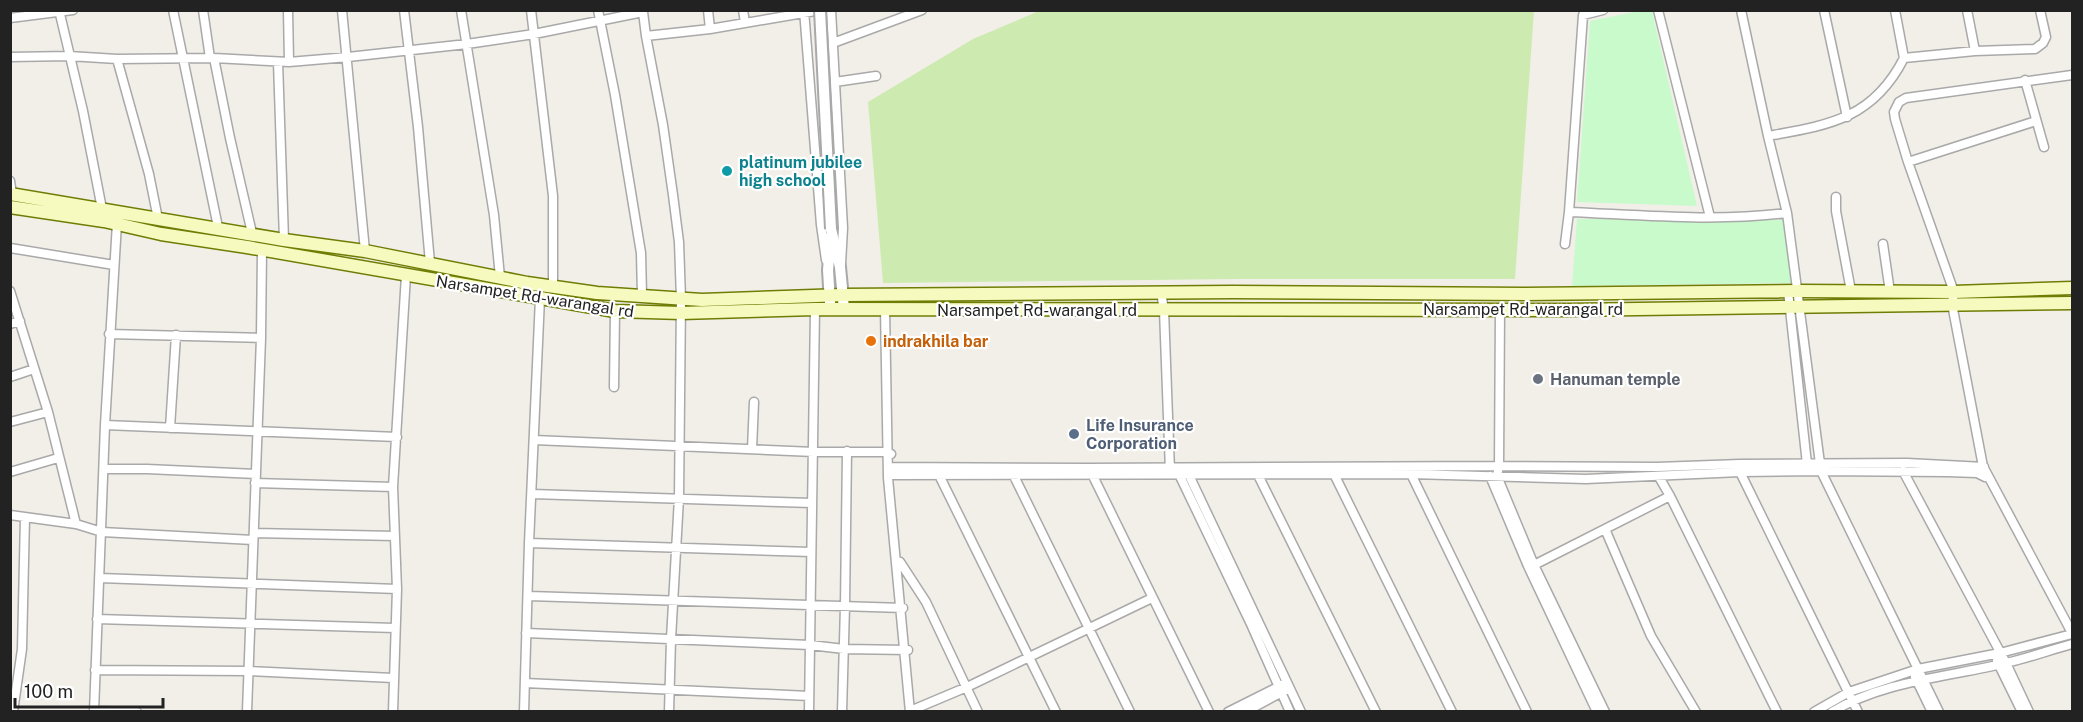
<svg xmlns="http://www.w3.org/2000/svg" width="2083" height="722" font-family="'Public Sans',sans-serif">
	<rect width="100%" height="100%" fill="#f2efe9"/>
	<path fill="#cdebb0" d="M1039,11h495l-19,268h-278l-354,4 -15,-181 105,-63z"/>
	<path fill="#c8facc" d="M1639,11h13l45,195 -120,-4 13,-181z
		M1577,219l207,1 11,63 -223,3z"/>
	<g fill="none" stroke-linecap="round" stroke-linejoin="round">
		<defs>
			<path id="minor" d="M59,10l24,101 20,103
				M173,10l45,217
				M203,10l7,48
				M288,10l1,52
				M342,10l23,241
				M404,10l14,117 12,136
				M461,10l33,205 6,62
				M531,10l22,186v91
				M598,10l17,85 26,158 1,42
				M708,10l2,19
				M743,10l2,13
				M804,10l17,215 5,35
				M831,10l12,218 -2,36
				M1658,10l52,207
				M1741,10l27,126
				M1824,10l23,107
				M1895,10l9,48 71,-7 60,-2 8,-6 3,-6 -6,-27
				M1967,10l8,41
				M10,18l63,-8
				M646,36l17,89 10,70 6,47 2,57 -2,199 -8,141 -2,73
				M833,43l89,-33
				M10,57l59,-1 48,3 97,-1 75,4 59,-5 119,-13 67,-10 109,-22 3,24 64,-7 111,-19
				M214,58l16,80 22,95
				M117,59l32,115 9,45
				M278,62l6,178
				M2025,80l19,67
				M835,82l41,-6
				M1908,162l128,-41
				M10,181l2,13
				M1836,197v14l15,80
				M1569,212l14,-197 20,-5
				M1787,213l34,258 118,241
				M1565,244l4,-32c72,3 146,10 218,1l-19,-77c61,-11 105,-17 136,-78
				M1883,244l7,48
				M10,248l104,17
				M10,291l38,121 28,112
				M1788,291l19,173
				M1161,292l3,18 6,161
				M1500,308l-1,158 -2,10 37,89 71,147
				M885,309l3,169 22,234
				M10,324l10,-3
				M109,334l152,4
				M10,377l24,-8
				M614,387l1,-76
				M10,422l38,-10
				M105,425l292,12
				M170,428l6,-93
				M534,440l280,12h73l4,2
				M752,449l2,-47
				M888,467l201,1 410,-2 158,1 83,-3 167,-1 77,4 -4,4
				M104,469h43l109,5
				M1177,470l73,152 40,90
				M1985,470l87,163
				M1903,471l103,192 23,49
				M10,472l48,-14
				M1012,472l118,240
				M1091,472l118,240
				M1740,472l118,240
				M938,473l118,239
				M1188,473l113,239
				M1334,474l118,238
				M1411,474l116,238
				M888,475l523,-1 175,5 154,-7 81,-1 126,1 30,1 8,4 -33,-173 2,-12 -46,-130 -13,-43 -1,-7 5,-10 7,-4 166,-23
				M1258,475l118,237
				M1490,476l38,90 69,146
				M1659,477l11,19 107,216
				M255,483l138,4
				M532,494l280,9
				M10,515l66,9 26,8 151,8
				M1605,529l46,107 45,76
				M254,533l141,3
				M529,543l282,9
				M900,562l26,40 52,110
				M1534,565l136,-69
				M100,578l297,11
				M529,596l374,12
				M97,619l298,9
				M526,633l284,12 34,4 64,1
				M1997,661l25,51
				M95,670l154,1 144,7
				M1915,677l17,35
				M525,683l284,13
				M94,711l43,1
				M910,711l57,-24 185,-89
				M13,712l9,-63 3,-132
				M94,712l11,-287 12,-202
				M247,712l14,-374 1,-89
				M393,712l4,-123 -4,-102 13,-212
				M524,712l5,-169 11,-245
				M809,712l6,-403
				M842,712l3,-106 2,-155
				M1228,712l56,-28
				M1245,712l39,-21
				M1814,712l35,-20 69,-23 82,-16 72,-19
				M1832,712c51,-31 116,-35 174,-49 22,-5 44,-13 66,-19"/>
			<path id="tertiary" d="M831,229l9,38 4,42
				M830,303l-2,-33 3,-35"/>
			<path id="secondary" d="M10,194l274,46 81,11 162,32 70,10 105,7 141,-5 389,-3 293,2 274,-3 155,1 118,-4
				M10,207l94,14 57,13 86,13 368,64 66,2 134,-4 752,1 505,-7"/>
		</defs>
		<use href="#minor" stroke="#a9a9a9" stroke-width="11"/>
		<use href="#tertiary" stroke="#a9a9a9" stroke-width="14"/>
		<use href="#secondary" stroke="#707d05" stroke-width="15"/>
		<use href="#minor" stroke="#fff" stroke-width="8"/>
		<use href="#tertiary" stroke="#fff" stroke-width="10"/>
		<use href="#secondary" stroke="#f7fabf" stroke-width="12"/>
		<defs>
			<path id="tertiary-bridge" d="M820,10l11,219"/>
		</defs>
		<use href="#tertiary-bridge" stroke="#a9a9a9" stroke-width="14" stroke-linecap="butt"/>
		<use href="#tertiary-bridge" stroke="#fff" stroke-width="10"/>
	</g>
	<circle fill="#0f9aa8" stroke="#fff" stroke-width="2" cx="727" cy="171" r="6"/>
	<circle fill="#e8710a" stroke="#fff" stroke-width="2" cx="871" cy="341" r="6"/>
	<circle fill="#6b7280" stroke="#fff" stroke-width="2" cx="1538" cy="379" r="6"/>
	<circle fill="#5c6f8a" stroke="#fff" stroke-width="2" cx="1074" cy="434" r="6"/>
	<g text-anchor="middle" stroke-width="4.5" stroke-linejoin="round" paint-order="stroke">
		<g font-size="16" font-weight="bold" fill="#0d838f" stroke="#fff" text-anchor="start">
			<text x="739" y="168">platinum jubilee<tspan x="739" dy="18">high school</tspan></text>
		</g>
		<g font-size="16" fill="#222" stroke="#fff">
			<text transform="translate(535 296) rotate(9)" y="6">Narsampet Rd-warangal rd</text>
			<text x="1523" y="315">Narsampet Rd-warangal rd</text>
			<text x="1037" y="316">Narsampet Rd-warangal rd</text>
		</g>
		<g font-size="16" font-weight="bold" fill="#c56008" stroke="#fff" text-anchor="start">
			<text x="883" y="347">indrakhila bar</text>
		</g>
		<g font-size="16" font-weight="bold" fill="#5b616d" stroke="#fff" text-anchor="start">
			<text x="1550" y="385">Hanuman temple</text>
		</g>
		<g font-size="16" font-weight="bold" fill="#4e5e75" stroke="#fff" text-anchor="start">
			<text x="1086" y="431">Life Insurance<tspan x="1086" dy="18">Corporation</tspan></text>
		</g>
	</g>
	<rect width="2083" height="722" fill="none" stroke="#222222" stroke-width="24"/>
	<path d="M15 698v9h148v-9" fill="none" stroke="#222222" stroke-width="3"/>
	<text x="24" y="698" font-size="18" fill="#222222" stroke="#ffffff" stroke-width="4.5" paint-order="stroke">100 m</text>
</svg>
